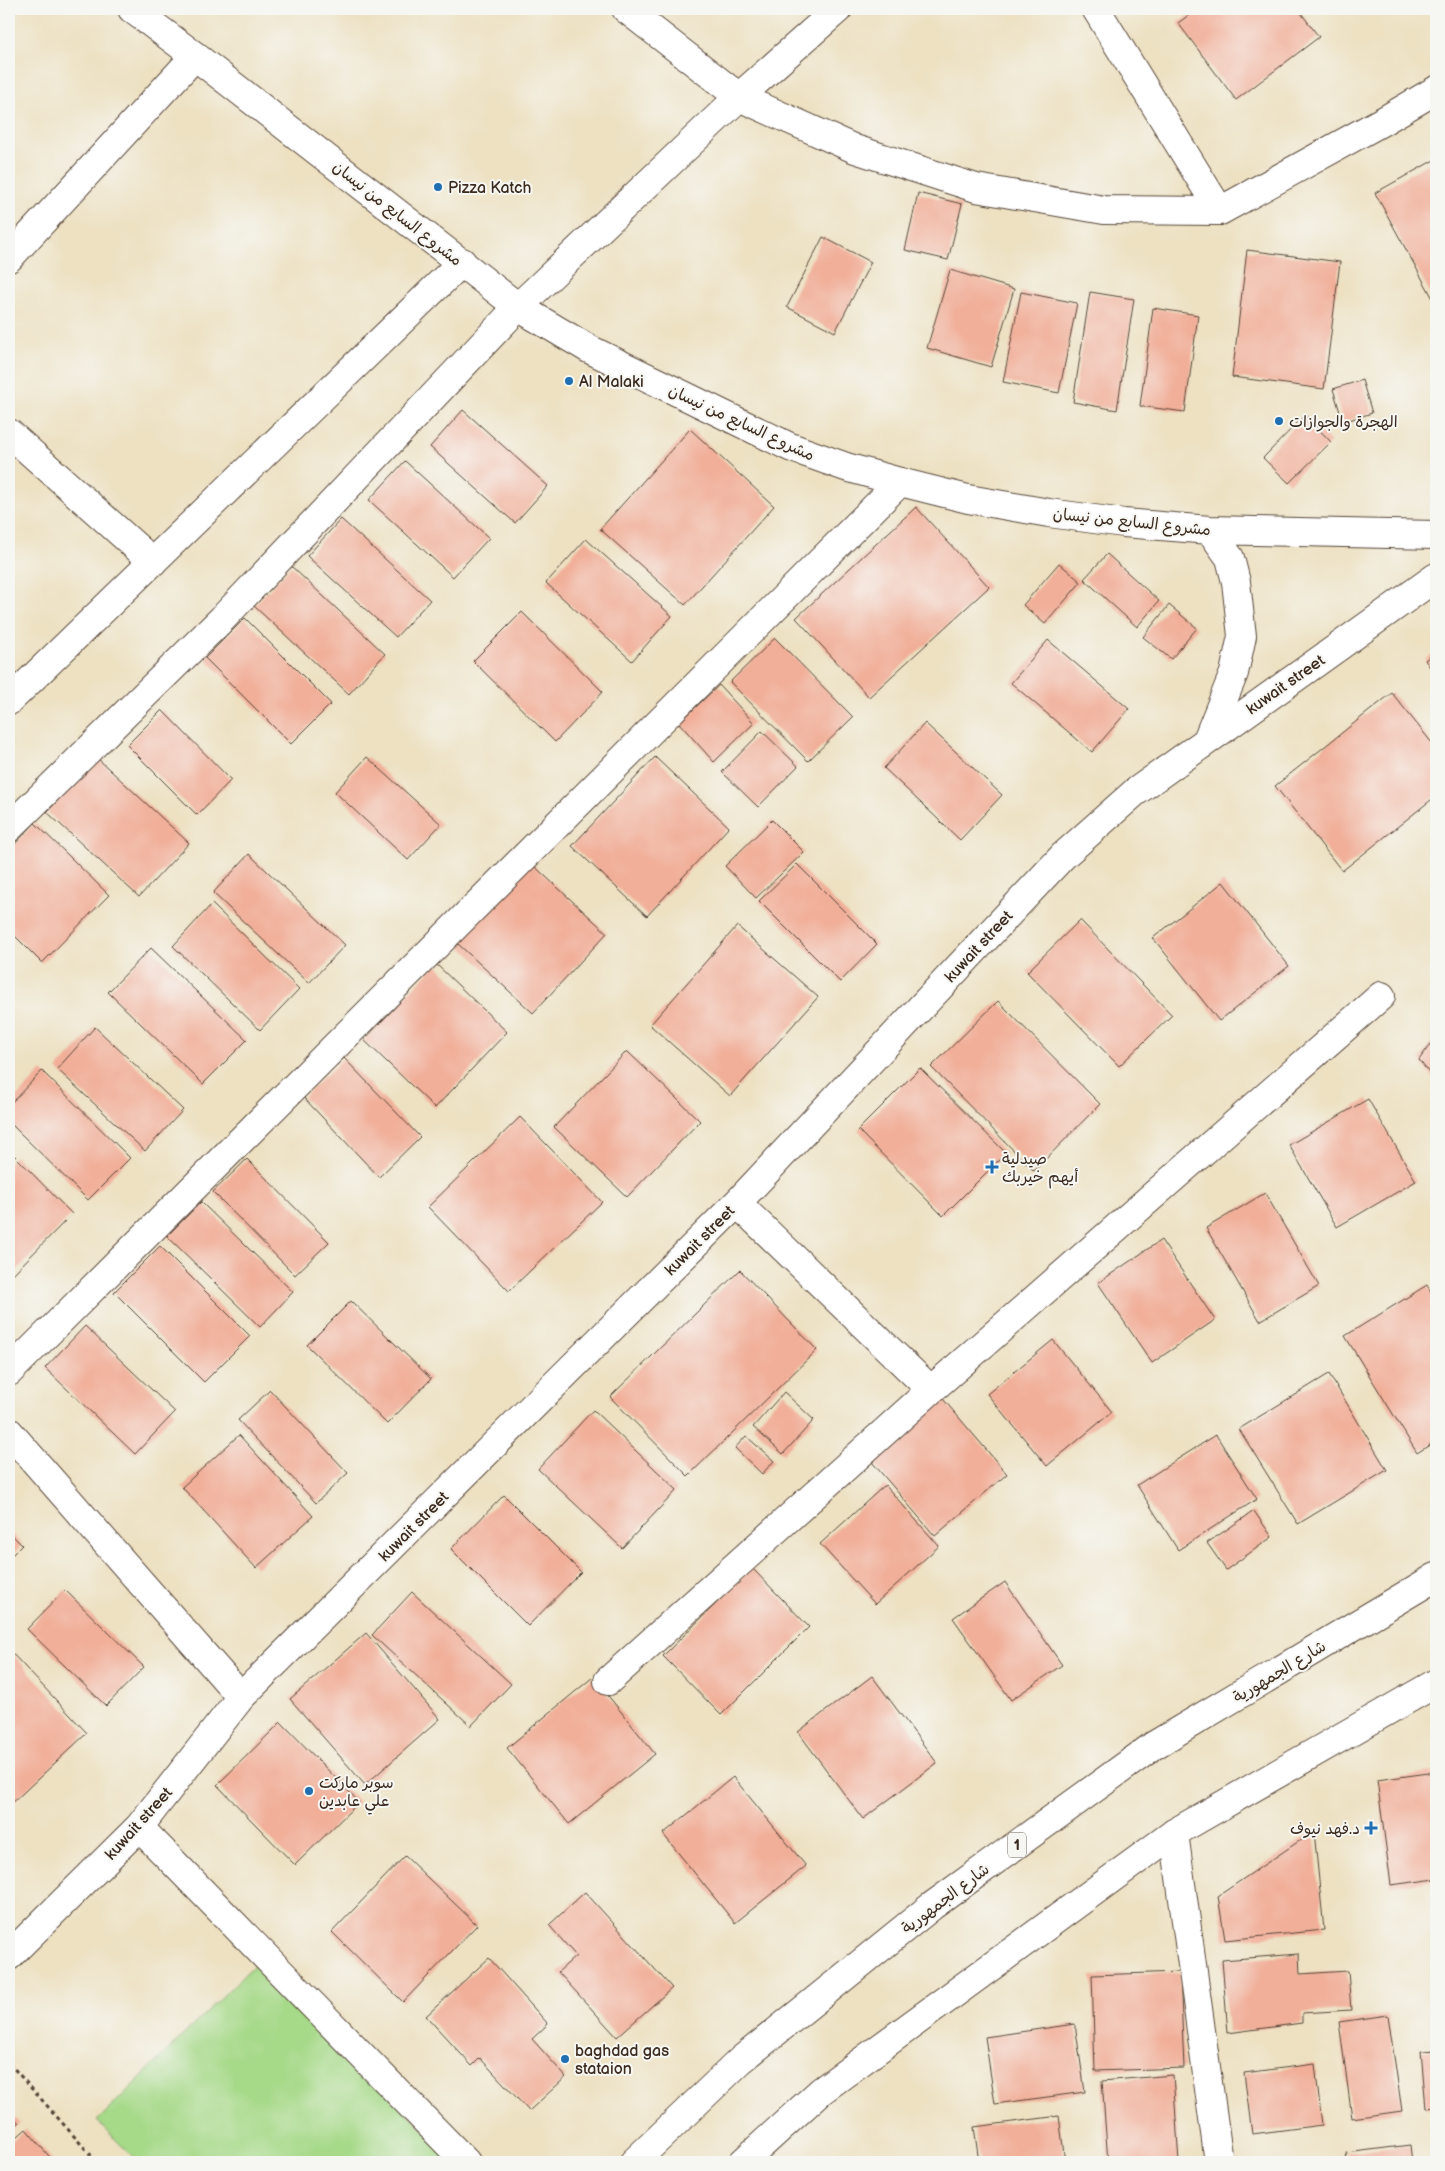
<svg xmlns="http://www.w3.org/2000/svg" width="1445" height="2171" font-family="'Balsamiq Sans','Playpen Sans Arabic',sans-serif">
	<rect width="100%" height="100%" fill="#f6f6f2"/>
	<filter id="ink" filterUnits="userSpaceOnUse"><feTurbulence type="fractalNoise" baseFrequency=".02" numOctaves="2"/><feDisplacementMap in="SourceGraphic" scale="10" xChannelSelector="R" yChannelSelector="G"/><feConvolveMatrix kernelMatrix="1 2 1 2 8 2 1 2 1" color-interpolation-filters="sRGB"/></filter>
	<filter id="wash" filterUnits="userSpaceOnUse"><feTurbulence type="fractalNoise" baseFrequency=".0096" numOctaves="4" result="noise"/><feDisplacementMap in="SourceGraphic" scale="20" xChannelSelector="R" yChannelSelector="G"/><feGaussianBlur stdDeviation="1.12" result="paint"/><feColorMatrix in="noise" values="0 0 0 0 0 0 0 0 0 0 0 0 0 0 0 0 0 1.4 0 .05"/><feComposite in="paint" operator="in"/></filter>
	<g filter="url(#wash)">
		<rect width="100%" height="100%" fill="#ede1c2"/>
		<path fill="#a6d988" stroke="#708253" d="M258,1961l198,201h-318l-41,-41z"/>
		<g id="blocks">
			<path fill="#f1af99" d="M1197,9h101l21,28 -83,63 -58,-77z
				M1436,159v145l-61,-111z
				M918,193l44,11 -14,56 -43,-10z
				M823,237l48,25 -36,70 -48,-25z
				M1247,250l93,12 -16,127 -92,-12z
				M950,270l64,19 -23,78 -64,-19z
				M1021,292l56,11 -18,90 -56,-11z
				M1090,292l44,7 -17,111 -44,-8z
				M1153,308l45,7 -13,97 -45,-6z
				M1362,380l10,33 -29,9 -10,-33z
				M463,410l85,76 -33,37 -85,-76z
				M1305,415l26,27 -42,41 -26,-25z
				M690,429l84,77 -89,99 -85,-76z
				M405,461l84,77 -36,39 -84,-77z
				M916,507l73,80 -120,110 -73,-79z
				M341,519l89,81 -34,37 -89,-81z
				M586,539l86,77 -40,45 -86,-78z
				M1107,554l52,47 -22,26 -53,-48z
				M1059,563l22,19 -36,42 -22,-19z
				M291,566l94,88 -36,40 -95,-88z
				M1169,605l28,23 -26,31 -28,-22z
				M522,612l81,80 -48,50 -82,-81z
				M245,618l86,86 -40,40 -86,-86z
				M775,638l78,79 -45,44 -78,-79z
				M1048,640l81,69 -37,43 -81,-69z
				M1436,652v24l-11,-16z
				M719,685l35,38 -40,39 -35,-39z
				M1392,693l44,55v48l-94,75 -67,-85z
				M162,710l69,70 -34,35 -70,-70z
				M925,723l77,72 -42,45 -76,-72z
				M762,731l36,35 -40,41 -36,-35z
				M367,757l74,67 -33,36 -73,-68z
				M655,757l74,70 -82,89 -75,-70z
				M97,758l92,85 -50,54 -92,-85z
				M772,820l32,32 -48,46 -31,-32z
				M35,823l74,72 -67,68 -33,-33v-80z
				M249,854l96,91 -36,38 -96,-90z
				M531,863l76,70 -74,80 -76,-70z
				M797,864l80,80 -37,38 -81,-81z
				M1223,882l66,84 -70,55 -66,-83z
				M212,904l87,85 -39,41 -87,-84z
				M1080,920l92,95 -53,51 -92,-94z
				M737,926l81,71 -88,99 -80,-71z
				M151,948l96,92 -44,44 -95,-92z
				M436,964l71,68 -72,76 -71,-68z
				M998,1001l102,103 -66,67 -103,-104z
				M95,1027l88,83 -38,41 -88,-82z
				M1436,1036v46l-17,-22z
				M627,1051l73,70 -73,76 -73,-70z
				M344,1058l76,79 -41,40 -76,-80z
				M920,1068l86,85 -63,63 -85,-86z
				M42,1071l88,87 -42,42 -79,-78v-17z
				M1368,1099l48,82 -79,46 -48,-82z
				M520,1117l82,85 -93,89 -81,-84z
				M15,1156l57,58 -63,64v-115z
				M247,1159l82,83 -34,33 -82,-83z
				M1265,1193l54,93 -59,35 -54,-93z
				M201,1202l92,90 -33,35 -93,-91z
				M1161,1240l54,80 -63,43 -54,-80z
				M160,1246l90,90 -46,46 -90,-90z
				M740,1270l77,80 -129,126 -78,-79z
				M1427,1285l9,16v140l-19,12 -72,-117z
				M351,1301l80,78 -44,45 -80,-79z
				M85,1326l90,86 -40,42 -90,-86z
				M1053,1340l59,72 -65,54 -60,-72z
				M1329,1374l58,96 -89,54 -59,-95z
				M270,1390l78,83 -32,30 -78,-83z
				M784,1392l30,28 -31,34 -30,-27z
				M938,1393l69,81 -72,62 -69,-81z
				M593,1410l84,80 -55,58 -84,-79z
				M239,1435l74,81 -57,52 -74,-81z
				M1216,1435l41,64 -79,51 -41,-65z
				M746,1436l28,25 -12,13 -27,-26z
				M885,1485l54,61 -64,58 -55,-60z
				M504,1495l77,77 -53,54 -77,-77z
				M1254,1511l18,26 -46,33 -19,-27z
				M9,1532l13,13 -13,13z
				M752,1568l57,59 -88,88 -58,-59z
				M1005,1582l57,83 -51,35 -58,-82z
				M65,1590l79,77 -38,39 -79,-77z
				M412,1592l99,92 -40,42 -99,-91z
				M366,1633l74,86 -75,66 -75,-86z
				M9,1650l78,83 -78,73z
				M872,1676l65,87 -74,56 -65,-87z
				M593,1677l62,77 -86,70 -62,-76z
				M281,1722l78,80 -64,63 -78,-80z
				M1436,1772v107l-45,6 -14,-105z
				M733,1777l73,89 -71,57 -72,-89z
				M1314,1831l10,99 -99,10 -7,-44z
				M405,1856l72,69 -74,77 -71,-70z
				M585,1892l87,96 -55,49 -59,-65 18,-16 -27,-31z
				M1299,1954l1,20 48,-3 3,39 -49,3v10l-74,10 -6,-73z
				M489,1958l59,66 -16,15 34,38 -37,34 -49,-53 -8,8 -46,-50z
				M1180,1972l4,96 -89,3 -3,-96z
				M1388,2015l14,96 -50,7 -13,-96z
				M1075,2024l10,68 -90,12 -10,-67z
				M1436,2050v57l-10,1 -5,-57z
				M1315,2064l7,61 -70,9 -8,-61z
				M1173,2075l6,87h-71l-6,-81z
				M9,2112l10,11 -10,9z
				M1059,2116l6,46h-86l-5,-35z
				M26,2129l28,33h-45v-18z
				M1410,2145l2,17h-65l-1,-9z"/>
		</g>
	</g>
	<g filter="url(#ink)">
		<use href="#blocks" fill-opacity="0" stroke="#564537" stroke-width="1"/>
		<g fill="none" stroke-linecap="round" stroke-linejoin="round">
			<defs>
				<path id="street" d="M626,9l113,88 116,52 121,39 128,22 116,1 163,-90 53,-31
					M1096,9l124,202
					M9,258l186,-202
					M9,433l144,129
					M9,701l453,-439
					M9,828l213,-209 296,-312 221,-210 99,-88
					M737,1203l194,187
					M9,1372l891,-890
					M9,1432l232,265
					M608,1681l323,-291 450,-394
					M139,1827l327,335
					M1174,1833l45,329
					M9,1956l130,-129 102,-130 496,-494 326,-347 71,-63 302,-216"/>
				<path id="secondary" d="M132,9l63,47 323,251 71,42 201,98 56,20 54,15 68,17 81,14 75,10 86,7 226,5
					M1207,740l27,-67 8,-37 -6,-54 -6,-24 -20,-28"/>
				<path id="primary" d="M634,2162l107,-102 191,-154 221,-160 283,-169
					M743,2162l78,-71 353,-258 262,-150"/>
			</defs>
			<use href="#street" stroke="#564537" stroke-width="30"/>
			<use href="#secondary" stroke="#564537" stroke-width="30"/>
			<use href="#primary" stroke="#564537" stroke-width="30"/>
			<path stroke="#564537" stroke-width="3" stroke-dasharray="4 4" stroke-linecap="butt" d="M9,2063l88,99"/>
			<use href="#street" stroke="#fff" stroke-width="28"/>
			<use href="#secondary" stroke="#fff" stroke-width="28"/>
			<use href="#primary" stroke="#fff" stroke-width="28"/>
		</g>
	</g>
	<g fill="#1f6fb2" stroke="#f6f6f2" stroke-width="2">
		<circle cx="438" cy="187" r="5"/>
		<circle cx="569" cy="381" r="5"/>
		<circle cx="1279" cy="421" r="5"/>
		<path d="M989.5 1159.5h5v5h5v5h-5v5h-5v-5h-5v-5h5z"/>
		<circle cx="309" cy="1791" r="5"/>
		<path d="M1368.5 1820.5h5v5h5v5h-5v5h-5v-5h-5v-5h5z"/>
		<circle cx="565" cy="2059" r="5"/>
	</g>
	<g text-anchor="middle" stroke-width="4" stroke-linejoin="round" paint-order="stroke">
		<rect fill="#f6f6f2" stroke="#73675e" stroke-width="1" x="1008" y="1832.5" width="18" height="25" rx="4"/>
		<g font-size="15" font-weight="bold" fill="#3b2a1e">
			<text x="1017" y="1850">1</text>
		</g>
		<g font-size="16" fill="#3b2a1e" stroke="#f6f6f2" text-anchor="start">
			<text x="448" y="193">Pizza Katch</text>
			<text x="579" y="387">Al Malaki</text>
			<text x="1289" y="427">الهجرة والجوازات</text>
			<text x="1002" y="1164">صيدلية<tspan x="1002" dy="18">أيهم خيربك</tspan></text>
			<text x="319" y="1788">سوبر ماركت<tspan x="319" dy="18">علي عابدين</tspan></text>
			<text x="1360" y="1834" text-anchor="end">د.فهد نيوف</text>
			<text x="575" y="2056">baghdad gas<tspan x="575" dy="18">stataion</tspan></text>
		</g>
		<g font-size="16" fill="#3b2a1e" stroke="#f6f6f2">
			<text transform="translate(398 213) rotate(38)" y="6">مشروع السابع من نيسان</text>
			<text transform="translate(742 422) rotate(25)" y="6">مشروع السابع من نيسان</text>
			<text transform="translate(1132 521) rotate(6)" y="6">مشروع السابع من نيسان</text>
			<text transform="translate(1285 684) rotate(-35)" y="6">kuwait street</text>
			<text transform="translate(978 946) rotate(-47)" y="6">kuwait street</text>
			<text transform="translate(699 1240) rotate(-45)" y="6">kuwait street</text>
			<text transform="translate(413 1526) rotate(-45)" y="6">kuwait street</text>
			<text transform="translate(1279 1671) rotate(-31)" y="6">شارع الجمهورية</text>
			<text transform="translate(138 1823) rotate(-48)" y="6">kuwait street</text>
			<text transform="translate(945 1898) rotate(-37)" y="6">شارع الجمهورية</text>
		</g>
	</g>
	<rect width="1445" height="2171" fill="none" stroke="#f6f6f2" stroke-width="30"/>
</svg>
